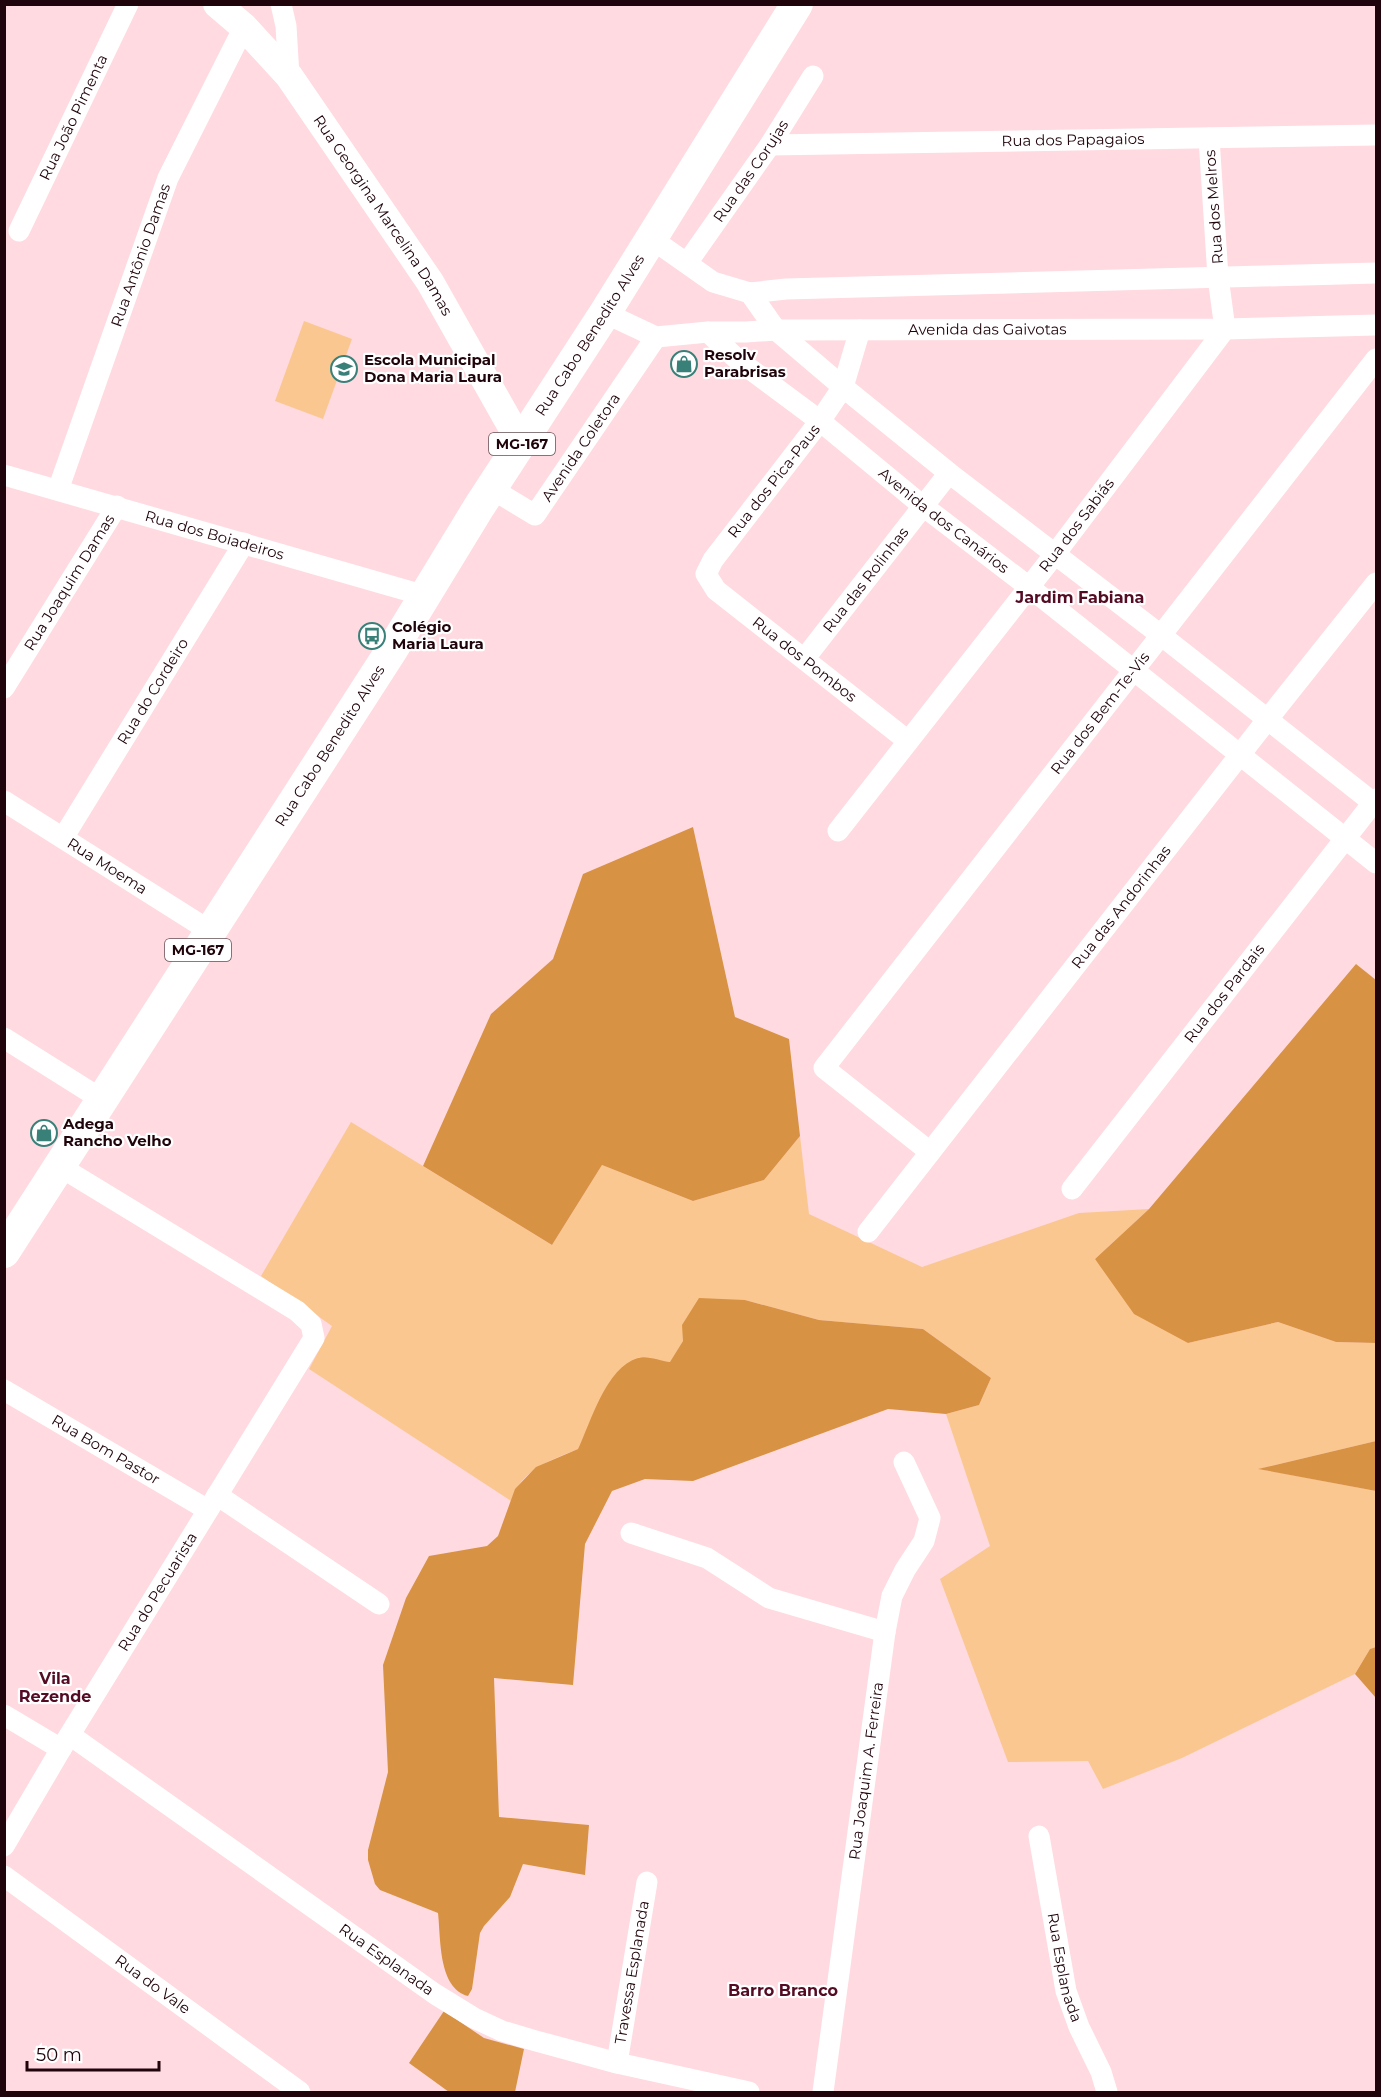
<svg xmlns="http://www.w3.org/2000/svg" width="1381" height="2097" font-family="Montserrat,sans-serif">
	<rect width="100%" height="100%" fill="#ffdae0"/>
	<path fill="#fbc791" d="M304,321l48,18 -29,80 -48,-18z
		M351,1122l201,123 50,-80 91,36 71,-21 36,-44 9,78 113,53 157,-54 70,-4 -54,50 93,84 90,-21 58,20 40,1v98l-117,28 117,22v156l-6,2 -15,25 -173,84 -79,31 -15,-28 -80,1 -68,-183 50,-33 -44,-132 33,-9 12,-27 -68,-49 -104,-9 -74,-20 -62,41 -13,22 -31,-6 -34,32 -27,60c-29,12 -56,20 -67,52l-202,-132 23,-43 -71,-50z"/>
	<path fill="#d89243" d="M693,827l42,190 54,22 11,97 -36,44 -71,21 -91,-36 -50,80 -129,-79 68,-152 62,-55 30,-85z
		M1356,964l20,16v363l-40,-1 -58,-20 -90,21 -54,-29 -39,-55 54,-50z
		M699,1298l46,2 74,20 104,9 68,49 -12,27 -33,9 -58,-5 -195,72 -48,-2 -33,12 -27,53 -12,141 -79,-7 5,139 90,8 -4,50 -62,-11 -13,33 -26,29 -4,7 -8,56 -4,7c-30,-8 -27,-57 -30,-83l-58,-23 -5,-6 -7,-24v-10l20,-78 -5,-107 23,-67 23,-42 58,-10 11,-10 17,-47 21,-22 42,-18c13,-27 28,-82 60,-91 8,-3 23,3 32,4l13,-21 -1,-16z
		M1376,1441v50l-118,-22z
		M1376,1647v51l-21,-24 15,-25z
		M444,2011l40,27 40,11 -9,43h-66l-40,-29z"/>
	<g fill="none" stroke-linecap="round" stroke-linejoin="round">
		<g stroke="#fff" stroke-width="21">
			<path d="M281,4l5,22 3,50"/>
			<path id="s1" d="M770,145l606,-10"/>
			<path id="s2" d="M19,231l109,-227"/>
			<path d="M652,239l61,43 37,11 36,-4 590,-16"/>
			<path id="s3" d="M687,263l83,-118 43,-69"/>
			<path d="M750,293l26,37 67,57 106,86 213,163 214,169"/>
			<path id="s4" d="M605,313l51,24 52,-5h38l30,-2 449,-1 151,-4"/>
			<path id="s5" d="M860,330l-17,57 -23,34 -107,139 -7,14 10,16 192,151"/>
			<path id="s6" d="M708,332l30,28 82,61 103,85 106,81 347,276"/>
			<path id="s7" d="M4,475l422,121"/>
			<path id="s8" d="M492,489l43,26 121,-178"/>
			<path id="s9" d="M58,490l110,-312 76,-151"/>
			<path id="s10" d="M805,658l144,-185"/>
			<path id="s11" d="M4,688l113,-182"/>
			<path id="s12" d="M4,801l206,130"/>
			<path id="s13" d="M838,831l217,-277 170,-225 -7,-52 -9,-139"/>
			<path id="s14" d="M63,838l181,-295"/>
			<path d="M4,1038l97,61"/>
			<path id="s15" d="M930,1152l-106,-84 552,-709"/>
			<path id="s16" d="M1072,1189l304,-390"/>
			<path id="s17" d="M868,1232l399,-512 109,-137"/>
			<path id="s18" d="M4,1390l204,120"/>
			<path d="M217,1495l162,109"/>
			<path d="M631,1533l76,25 62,40 116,34"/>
			<path d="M4,1715l57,34"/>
			<path id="s19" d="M70,1735l365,259 39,24 28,13 34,10 81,22 132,29"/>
			<path id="s20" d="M1039,1836l27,155 13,36 22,45 6,20"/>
			<path id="s21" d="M4,1846l57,-97 253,-411 -3,-14 -14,-13 -238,-145"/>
			<path id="s22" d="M4,1876l296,216"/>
			<path id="s23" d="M617,2063l30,-181"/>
			<path id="s24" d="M823,2092l62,-460 7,-36 13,-26 19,-29 6,-23 -26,-56"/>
		</g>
		<path stroke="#fff" stroke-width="28" id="s25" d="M217,4l27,23 45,49 141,206 92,163"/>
		<path stroke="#fff" stroke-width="32" id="s26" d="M4,1252l389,-604 86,-141 126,-194 192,-309"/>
	</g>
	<defs>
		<symbol id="shop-ring" viewBox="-11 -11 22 22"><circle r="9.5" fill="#fff" stroke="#398079" stroke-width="1.5"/><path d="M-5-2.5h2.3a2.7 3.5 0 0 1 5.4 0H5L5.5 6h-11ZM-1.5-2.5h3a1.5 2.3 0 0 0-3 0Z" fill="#398079"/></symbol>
		<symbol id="school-ring" viewBox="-11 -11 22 22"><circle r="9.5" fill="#fff" stroke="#398079" stroke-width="1.5"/><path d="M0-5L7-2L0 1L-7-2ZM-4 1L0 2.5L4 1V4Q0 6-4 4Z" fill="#398079"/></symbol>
		<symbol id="bus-ring" viewBox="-11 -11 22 22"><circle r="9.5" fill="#fff" stroke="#398079" stroke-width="1.5"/><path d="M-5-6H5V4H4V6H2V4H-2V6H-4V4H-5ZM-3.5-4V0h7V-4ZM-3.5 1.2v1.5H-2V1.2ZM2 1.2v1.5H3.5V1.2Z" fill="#398079"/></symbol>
	</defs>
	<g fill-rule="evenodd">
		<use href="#shop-ring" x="669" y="349" width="30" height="30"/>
		<use href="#school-ring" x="329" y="354" width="30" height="30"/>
		<use href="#bus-ring" x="357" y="621" width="30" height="30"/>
		<use href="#shop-ring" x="29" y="1118" width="30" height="30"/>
	</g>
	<g text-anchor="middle" stroke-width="4.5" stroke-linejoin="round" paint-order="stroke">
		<g fill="#fff" stroke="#634f54" stroke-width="1.5">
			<rect x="489" y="433" width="66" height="22" rx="4.5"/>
			<rect x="165" y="939" width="66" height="22" rx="4.5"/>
		</g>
		<g font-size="14" font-weight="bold" fill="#20040b">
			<text x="522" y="449">MG-167</text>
			<text x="198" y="955">MG-167</text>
		</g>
		<g font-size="15" fill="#20040b" stroke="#fff">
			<text dy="5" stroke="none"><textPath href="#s2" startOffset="126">Rua João Pimenta</textPath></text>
			<text dy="5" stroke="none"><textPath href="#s1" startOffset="303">Rua dos Papagaios</textPath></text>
			<text dy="5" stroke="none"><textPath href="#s3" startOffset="112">Rua das Corujas</textPath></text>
			<text transform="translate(1214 207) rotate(-94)" y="5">Rua dos Melros</text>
			<text dy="5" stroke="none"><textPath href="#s25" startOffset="270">Rua Georgina Marcelina Damas</textPath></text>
			<text dy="5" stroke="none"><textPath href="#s9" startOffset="249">Rua Antônio Damas</textPath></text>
			<text dy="5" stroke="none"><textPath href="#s4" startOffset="388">Avenida das Gaivotas</textPath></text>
			<text dy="5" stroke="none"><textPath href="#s26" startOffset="1088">Rua Cabo Benedito Alves</textPath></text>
			<text dy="5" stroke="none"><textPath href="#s8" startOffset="132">Avenida Coletora</textPath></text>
			<text transform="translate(774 481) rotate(-52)" y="5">Rua dos Pica-Paus</text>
			<text dy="5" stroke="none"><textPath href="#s6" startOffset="302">Avenida dos Canários</textPath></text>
			<text dy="5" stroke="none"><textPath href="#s13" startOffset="388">Rua dos Sabiás</textPath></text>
			<text dy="5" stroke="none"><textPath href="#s7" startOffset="219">Rua dos Boiadeiros</textPath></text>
			<text dy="5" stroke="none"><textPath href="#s10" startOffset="99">Rua das Rolinhas</textPath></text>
			<text dy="5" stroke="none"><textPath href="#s11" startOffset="124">Rua Joaquim Damas</textPath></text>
			<text dy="5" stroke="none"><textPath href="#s5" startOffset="423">Rua dos Pombos</textPath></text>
			<text dy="5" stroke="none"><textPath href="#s14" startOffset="172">Rua do Cordeiro</textPath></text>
			<text dy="5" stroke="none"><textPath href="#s15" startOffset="585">Rua dos Bem-Te-Vis</textPath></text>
			<text dy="5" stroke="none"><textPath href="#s26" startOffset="602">Rua Cabo Benedito Alves</textPath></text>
			<text dy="5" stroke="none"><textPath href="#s12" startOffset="122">Rua Moema</textPath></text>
			<text dy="5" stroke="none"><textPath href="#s17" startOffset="412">Rua das Andorinhas</textPath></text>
			<text dy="5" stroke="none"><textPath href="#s16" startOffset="248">Rua dos Pardais</textPath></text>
			<text dy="5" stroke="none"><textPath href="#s18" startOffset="118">Rua Bom Pastor</textPath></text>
			<text dy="5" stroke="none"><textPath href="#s21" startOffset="297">Rua do Pecuarista</textPath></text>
			<text dy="5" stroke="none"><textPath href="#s24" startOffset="324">Rua Joaquim A. Ferreira</textPath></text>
			<text dy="5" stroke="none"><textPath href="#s19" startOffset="388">Rua Esplanada</textPath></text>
			<text dy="5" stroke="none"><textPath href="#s20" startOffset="134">Rua Esplanada</textPath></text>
			<text dy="5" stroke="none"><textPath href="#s23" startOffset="92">Travessa Esplanada</textPath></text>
			<text dy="5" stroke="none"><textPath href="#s22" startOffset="184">Rua do Vale</textPath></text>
		</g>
		<g font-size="15" font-weight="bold" fill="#20040b" stroke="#fff" text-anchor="start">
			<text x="704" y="360">Resolv<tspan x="704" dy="17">Parabrisas</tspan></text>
			<text x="364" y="365">Escola Municipal<tspan x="364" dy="17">Dona Maria Laura</tspan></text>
			<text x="392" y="632">Colégio<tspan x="392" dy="17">Maria Laura</tspan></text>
			<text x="63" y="1129">Adega<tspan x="63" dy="17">Rancho Velho</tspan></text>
		</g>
		<g font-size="16" font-weight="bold" fill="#540c24" stroke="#fff">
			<text x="1080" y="603">Jardim Fabiana</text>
			<text x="55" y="1684">Vila<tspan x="55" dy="18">Rezende</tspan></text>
			<text x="783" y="1996">Barro Branco</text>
		</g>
	</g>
	<rect width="1381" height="2097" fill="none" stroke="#20040b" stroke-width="12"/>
	<path d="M27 2061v9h132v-9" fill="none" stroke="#20040b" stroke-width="3"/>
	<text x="36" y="2061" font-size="18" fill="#20040b" stroke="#ffffff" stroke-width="4.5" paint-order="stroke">50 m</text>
</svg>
